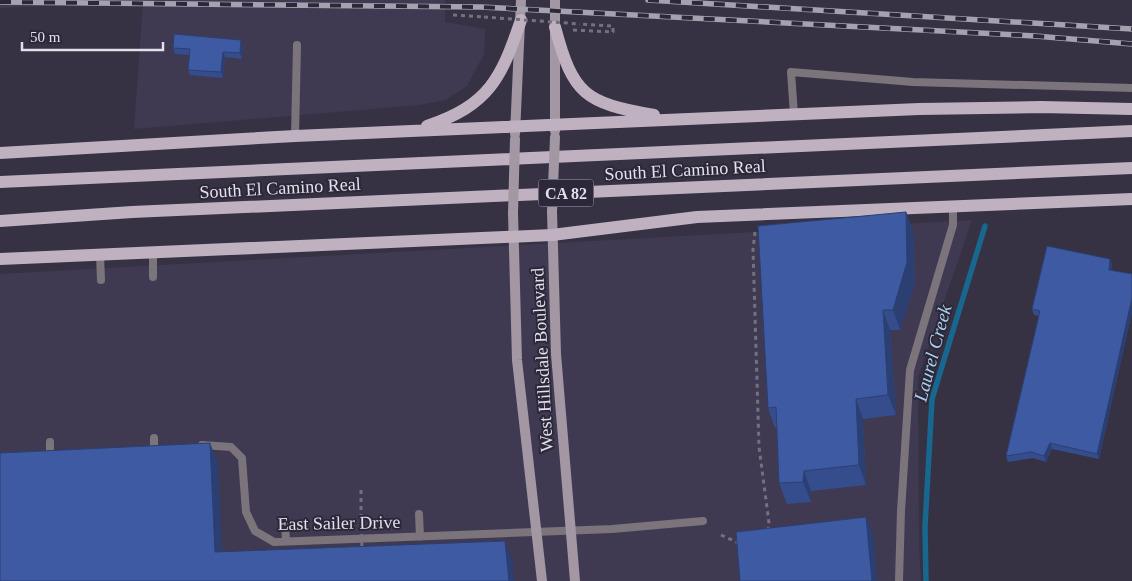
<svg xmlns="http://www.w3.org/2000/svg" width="1132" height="581" font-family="Georgia,serif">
	<rect width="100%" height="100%" fill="#363244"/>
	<path fill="#3f3a52" d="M0,0h445v22l40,7 -1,25 -17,32 -22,14 -26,5 -285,24 9,-127 -143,6z
		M972,220l-54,157 1,171 2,33h-921v-307z"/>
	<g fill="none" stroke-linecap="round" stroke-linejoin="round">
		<path stroke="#17678f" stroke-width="5.5" d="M926,581l-1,-54 7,-128 53,-173"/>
		<path stroke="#737080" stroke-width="3" stroke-dasharray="4 4" stroke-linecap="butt" d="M453,15l31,2
			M573,30l40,2v-6l-33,-2
			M755,232l-2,17 6,198 10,76 -1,8
			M361,490v28
			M721,535l20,9"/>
		<path stroke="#7b747b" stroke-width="8" d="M794,114l-3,-42 122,10 219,6
			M295,136l2,-91
			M100,255l1,25
			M153,277v-25
			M154,438v10
			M202,445l29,2 11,11 4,54 9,19 19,11 338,-13 91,-8
			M50,453v-11
			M419,514l1,23
			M285,522l1,19
			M899,581l2,-70 9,-141 43,-145v-19"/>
		<path stroke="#a297a3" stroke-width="10" d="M555,0v131
			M515,134l6,-134
			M552,212l4,142 19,227
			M513,213l4,147 25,221"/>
		<path stroke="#c0b1c1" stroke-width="12" d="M555,27c18,68 30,76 99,88
			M427,126c62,-21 74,-47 94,-106
			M0,153l295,-17 624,-27 122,-2 91,2
			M0,182l1132,-51
			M0,221l132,-9 1000,-44
			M0,259l552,-24 145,-18 435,-18"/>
		<defs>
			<path id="rail" d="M648,0l484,29
				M0,2l481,5 554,29 97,8"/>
		</defs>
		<use href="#rail" stroke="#a5a2af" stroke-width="5.5"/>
		<use href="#rail" stroke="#2c2839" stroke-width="4" stroke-dasharray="11" stroke-linecap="butt"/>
		<path stroke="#737080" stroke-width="3" stroke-dasharray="4 4" stroke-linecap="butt" d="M484,17l96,7
			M361,518l1,32"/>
		<path stroke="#a297a3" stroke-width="10" d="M552,212l3,-75
			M513,213l2,-74"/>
	</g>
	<path fill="#354d8c" d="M243,45l-1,14 -17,-2 -2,21 -33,-3 -2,-5 2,-15 -15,-1 -2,-6z
		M906,212l7,20 2,51 -15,47h-10l6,85 -33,4 3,66 -55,6v11l-24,2 -8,-21 -2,-55h-2l-7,-20z
		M1110,259l2,6 -1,5 21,4v38l-33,147 -47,-10 -6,13 -13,-4 -25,4 -2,-6 33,-140 -5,-1 -2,-6z"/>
	<path fill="#2b3f72" d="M241,40l2,5 -1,14 -2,-6z
		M223,52l2,5 -2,21 -2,-6z
		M906,212l7,20 2,51 -15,47 -7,-20z
		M1110,259l2,6 -1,10 -2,-5z
		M1132,298v14l-33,147 -2,-5z
		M883,310l7,20 6,85 -8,-20z
		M856,399l7,20 3,66 -7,-20z
		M210,443l8,20 5,109 -8,-20z
		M1050,443l2,6 -6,13 -2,-6z
		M804,471l7,20v11l-8,-20z
		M866,517l8,20 3,44h-5z
		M505,541l8,21 1,19h-5z"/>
	<path fill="#3e5aa3" stroke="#2b3f72" d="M174,34l67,6 -1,13 -17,-1 -2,20 -33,-2 2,-21 -17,-1z
		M906,212l1,50 -14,48h-10l5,85 -32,4 3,66 -55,6 -1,11 -24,1 -3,-76 -8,1 -10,-182z
		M1047,246l63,13 -1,11 23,4v24l-35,156 -47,-11 -6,13 -13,-4 -25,4 34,-145 -8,-2z
		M210,443l5,109 290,-11 4,40h-509v-128z
		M866,517l6,64h-132l-4,-49z"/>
	<g text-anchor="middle" stroke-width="4" stroke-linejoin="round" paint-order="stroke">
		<rect fill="#2c2839" stroke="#aba9b6" stroke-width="1" x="538.5" y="179.5" width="55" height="27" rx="4"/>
		<g font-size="16" font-weight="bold" fill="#e2e0eb">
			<text x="566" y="199">CA 82</text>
		</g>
		<g font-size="18" fill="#e2e0eb" stroke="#2c2839">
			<text transform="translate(685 170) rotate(-3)" y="6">South El Camino Real</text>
			<text transform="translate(280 188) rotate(-3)" y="6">South El Camino Real</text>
			<text transform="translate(542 360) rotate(-93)" y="6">West Hillsdale Boulevard</text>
			<text transform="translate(339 523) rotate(-1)" y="6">East Sailer Drive</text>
		</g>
		<g font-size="19" font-style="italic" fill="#a7d2ef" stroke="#2c2839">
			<text transform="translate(932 353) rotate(-75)" y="7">Laurel Creek</text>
		</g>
	</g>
	<path d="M22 42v8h141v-8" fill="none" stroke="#e2e0eb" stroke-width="2.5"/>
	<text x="30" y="42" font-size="15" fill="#e2e0eb" stroke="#2c2839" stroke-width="4" paint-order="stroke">50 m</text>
</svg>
